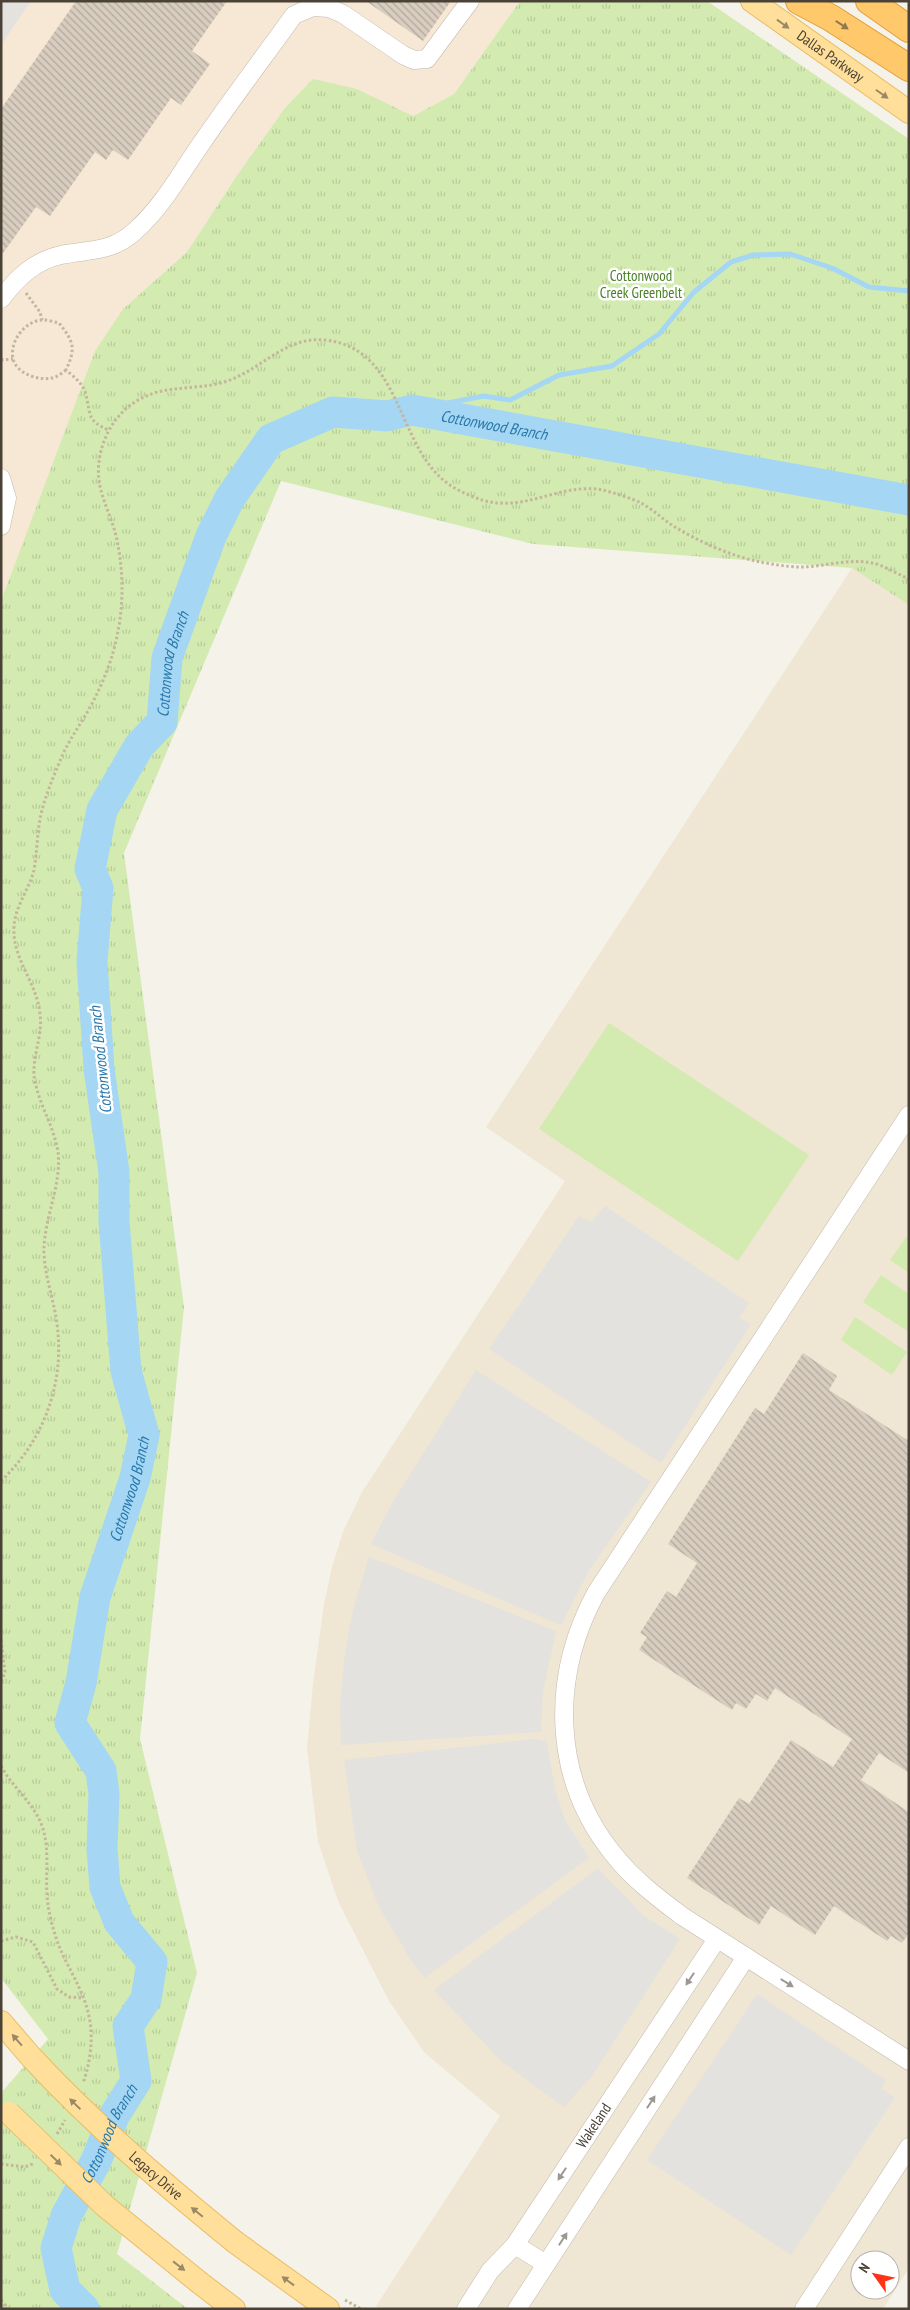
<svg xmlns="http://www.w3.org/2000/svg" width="910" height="2310" font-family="'PT Sans Narrow',sans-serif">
	<defs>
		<pattern id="park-tufts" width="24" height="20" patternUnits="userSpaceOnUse" patternTransform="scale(1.25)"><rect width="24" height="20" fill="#d3ebb1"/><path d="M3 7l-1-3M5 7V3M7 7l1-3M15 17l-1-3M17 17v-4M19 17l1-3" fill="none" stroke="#b7cb99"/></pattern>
		<pattern id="building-back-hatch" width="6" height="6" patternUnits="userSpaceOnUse" patternTransform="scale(1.25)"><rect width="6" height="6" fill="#d8cdbf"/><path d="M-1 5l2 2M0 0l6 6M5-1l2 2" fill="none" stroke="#b1a89c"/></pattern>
	</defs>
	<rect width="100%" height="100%" fill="#f5f2ea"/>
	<path fill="#f7e8d5" d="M1,1h519l-66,93 -41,22 -56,-27 -121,88 -49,75 -64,57 -122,292z"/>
	<path fill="#efe6d3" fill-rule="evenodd" d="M852,568l57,37v1663l-26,41h-502l-5,-3 124,-190 -76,-64 -35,-51 -51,-100 -20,-60 -11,-93 6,-64 11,-80 8,-37 11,-35 19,-40 203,-311 -79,-54zM860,2260h30v30h-30z"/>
	<path fill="url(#park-tufts)" d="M520,1h187l202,138v466l-57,-37 -319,-24 -252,-63 -157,372 60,454 -44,432 57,234 -80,281 71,55h-187v-216l47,-54 -47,-61v-1377l94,-250 28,-42 64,-57 49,-75 49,-69 28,-29 44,10 56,27 41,-22z"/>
	<path fill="#d3ebb1" d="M609,1023l200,132 -71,106 -199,-132z
		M907,1236l2,1v36l-19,-13z
		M881,1275l28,19v38l-46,-30z
		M855,1317l52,35 -15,23 -51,-35z"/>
	<path fill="#e4e2de" d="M1,1h30l-30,44z
		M605,1206l144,97 -10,15 12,6 -90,139 -172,-114 90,-133 12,6z
		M476,1370l175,112 -61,87 -29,56 -190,-81 21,-41z
		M369,1557l187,74 -13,60 -2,41 -200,13 -1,-41 5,-52 8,-42z
		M534,1739l13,2 8,48 10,31 24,38 -165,120 -12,-16 -34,-57 -21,-54 -13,-91z
		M598,1868l46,48 36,23 -88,137 -28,31 -63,-46 -67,-71z
		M757,1994l129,86 -5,8 14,10 -104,157 -144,-95z"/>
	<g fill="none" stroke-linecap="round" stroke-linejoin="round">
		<path stroke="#a5d6f4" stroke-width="5" d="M412,410l72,-14 26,4 49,-25 53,-9 47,-32 35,-42 37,-30 22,-7 37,-1 42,14 37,19 40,4"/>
		<path stroke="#a5d6f4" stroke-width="31" id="s1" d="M84,2309l-19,-19 -9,-42 10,-32 30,-55 18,-45 22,-35 -8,-55 18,-27 6,-37 -33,-40 -14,-35 -3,-38 2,-55 -3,-23 -31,-48 11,-40 14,-86 40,-119 9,-43 -18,-64 -12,-150v-49l-15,-103 -7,-108 6,-73 -8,-19 12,-59 37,-64 23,-24 5,-64 44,-122 19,-38 41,-59 62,-27 54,4 25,-6 497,90"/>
	</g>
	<path fill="url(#building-back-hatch)" d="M76,1h151l-35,50 18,13 -29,41 -10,-7 -43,62 -15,-10 -7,10 -11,-8 -45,64 -14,-9 -35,49v-147z
		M366,1h85l-28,40z
		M803,1353l34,23 -8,14 80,51v332l-30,-20 -18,27 48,32v121l-7,10 -11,-7 -4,5 -53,-35 -19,29 -44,-29 -12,19 -72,-47 52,-80 10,6 42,-64 42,27 19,-28 -77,-51 -8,13 -11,-7 -10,15 -10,-6 -4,7 -93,-60 8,-13 -7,-4 27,-42 9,6 21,-34 -29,-19 87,-136 9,6z"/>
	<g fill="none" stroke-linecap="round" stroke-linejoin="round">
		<defs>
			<g id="minor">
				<path d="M1,299c16,-21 33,-38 60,-44 29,-6 50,-2 74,-24 28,-25 45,-57 66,-87 30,-44 62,-86 93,-129l19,-8 16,1 14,6 60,41 11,5 13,-1 43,-58"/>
				<path d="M1,478l6,20 -6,28"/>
				<path d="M909,1115l-313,478c-46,85 -44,186 18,262 19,24 44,43 68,61l227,145"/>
				<path d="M515,2245l31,19"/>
				<path id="s2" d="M466,2309l24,-38 25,-26 202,-306"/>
				<path d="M517,2309l229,-352"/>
				<path d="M804,2309l105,-162"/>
			</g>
			<g id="major">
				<path id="s3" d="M752,1l157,111"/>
				<path d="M1,2022l31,36"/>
				<path d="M235,2242l93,67"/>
				<path d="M200,2283l34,26"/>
			</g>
			<path id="highway" d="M799,1l32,17 78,50
				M869,1l40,28"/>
		</defs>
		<use href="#minor" stroke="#c2b9ac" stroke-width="19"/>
		<use href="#major" stroke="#e9bd64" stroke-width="24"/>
		<use href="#highway" stroke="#e49e35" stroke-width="28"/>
		<path stroke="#c4b59c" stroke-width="3" stroke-dasharray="2.5 2.5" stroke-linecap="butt" d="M26,293l14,19 2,8
			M1,360l12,-1
			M66,370c-4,3 -9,7 -14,8 -13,3 -35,-4 -39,-19 -4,-18 13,-39 30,-39 5,0 11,2 16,3 15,19 17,25 7,47 8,7 18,14 20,25 5,21 1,25 22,35
			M1,1481c43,-41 64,-98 56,-157 -3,-24 -12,-46 -13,-71 -1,-33 18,-67 14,-101 -4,-27 -21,-50 -24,-77 -1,-21 9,-41 6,-61 -3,-32 -28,-55 -26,-87 1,-21 15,-37 20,-57 3,-17 3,-34 6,-51 4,-20 12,-39 20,-58 6,-16 16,-30 25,-45 15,-25 28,-56 33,-85 6,-31 5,-61 -1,-91 -4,-20 -15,-39 -18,-59 -4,-34 14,-70 45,-84 25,-12 54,-7 80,-15 37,-11 60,-46 101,-42 73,8 71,93 113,135 11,12 29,20 44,25 45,13 77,-18 121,-10 11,3 28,8 38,13 12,6 22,17 34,24 25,15 56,29 85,35 12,2 27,5 40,5 24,0 48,-9 72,-4 12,2 25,11 37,16
			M1,1640l4,32 -4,11
			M1,1766c11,21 33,37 41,60 9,25 2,53 6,79 2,13 6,28 11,41 9,22 23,42 29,66 6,22 3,49 -5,71
			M1,1941l15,-4 17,5 24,47 12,8 14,1
			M57,2134l8,-14
			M1,2164l24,3 10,-4
			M1,2300l7,9
			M345,2300l16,9"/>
		<use href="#minor" stroke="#fff" stroke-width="18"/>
		<use href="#major" stroke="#ffdf99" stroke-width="22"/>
		<use href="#highway" stroke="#ffc96b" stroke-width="26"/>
		<defs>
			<g id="major-bridge">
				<path id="s4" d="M32,2058c63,68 132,126 203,184"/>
				<path d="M9,2113l96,93 95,77"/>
			</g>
		</defs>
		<use href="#major-bridge" stroke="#e9bd64" stroke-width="24" stroke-linecap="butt"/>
		<use href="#major-bridge" stroke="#ffdf99" stroke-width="22"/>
	</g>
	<defs><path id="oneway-solid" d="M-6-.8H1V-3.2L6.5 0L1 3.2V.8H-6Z" transform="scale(1.25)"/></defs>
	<g fill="#9b8963">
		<use href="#oneway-solid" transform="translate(783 24) rotate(36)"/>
		<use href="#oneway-solid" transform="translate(882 94) rotate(35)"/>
		<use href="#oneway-solid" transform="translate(17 2040) rotate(-131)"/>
		<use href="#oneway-solid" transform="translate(75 2104) rotate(-136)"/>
		<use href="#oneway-solid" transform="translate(56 2160) rotate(44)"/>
		<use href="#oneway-solid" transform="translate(197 2212) rotate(-141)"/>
		<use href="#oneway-solid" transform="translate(179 2266) rotate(38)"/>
		<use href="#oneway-solid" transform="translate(288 2281) rotate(-144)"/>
	</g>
	<use fill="#92784c" href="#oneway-solid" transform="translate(842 25) rotate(33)"/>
	<g fill="#9b9791">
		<use href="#oneway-solid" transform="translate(690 1979) rotate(123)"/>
		<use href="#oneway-solid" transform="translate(787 1983) rotate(32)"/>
		<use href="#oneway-solid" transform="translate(651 2102) rotate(-57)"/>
		<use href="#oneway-solid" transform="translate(562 2174) rotate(123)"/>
		<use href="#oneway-solid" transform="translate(563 2239) rotate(-57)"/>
	</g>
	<g text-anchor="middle" stroke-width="5" stroke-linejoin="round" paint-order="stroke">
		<g font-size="15" fill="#4a4237" stroke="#fff">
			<text dy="5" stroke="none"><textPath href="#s3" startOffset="96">Dallas Parkway</textPath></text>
			<text dy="5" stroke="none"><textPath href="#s2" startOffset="224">Wakeland</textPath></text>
			<text dy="5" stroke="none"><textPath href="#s4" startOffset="171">Legacy Drive</textPath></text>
		</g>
		<g font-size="15" fill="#4b7f27" stroke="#fff">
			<text x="641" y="281">Cottonwood<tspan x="641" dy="17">Creek Greenbelt</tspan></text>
		</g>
		<g font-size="16" font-style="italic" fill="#2878ab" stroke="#fff">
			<text dy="6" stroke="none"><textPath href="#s1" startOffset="2221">Cottonwood Branch</textPath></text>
			<text dy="6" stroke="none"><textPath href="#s1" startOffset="1741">Cottonwood Branch</textPath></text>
			<text transform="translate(100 1060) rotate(-96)" y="6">Cottonwood Branch</text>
			<text dy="6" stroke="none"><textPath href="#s1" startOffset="886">Cottonwood Branch</textPath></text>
			<text dy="6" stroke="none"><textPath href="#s1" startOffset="196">Cottonwood Branch</textPath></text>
		</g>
	</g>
	<rect width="910" height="2310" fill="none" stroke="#4a4237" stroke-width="5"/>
	<g transform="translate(875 2275) rotate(303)"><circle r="24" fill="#ffffff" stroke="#b7b3af"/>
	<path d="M0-4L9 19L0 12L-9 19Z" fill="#ff3317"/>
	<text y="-8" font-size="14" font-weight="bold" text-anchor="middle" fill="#4a4237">N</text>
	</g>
</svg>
